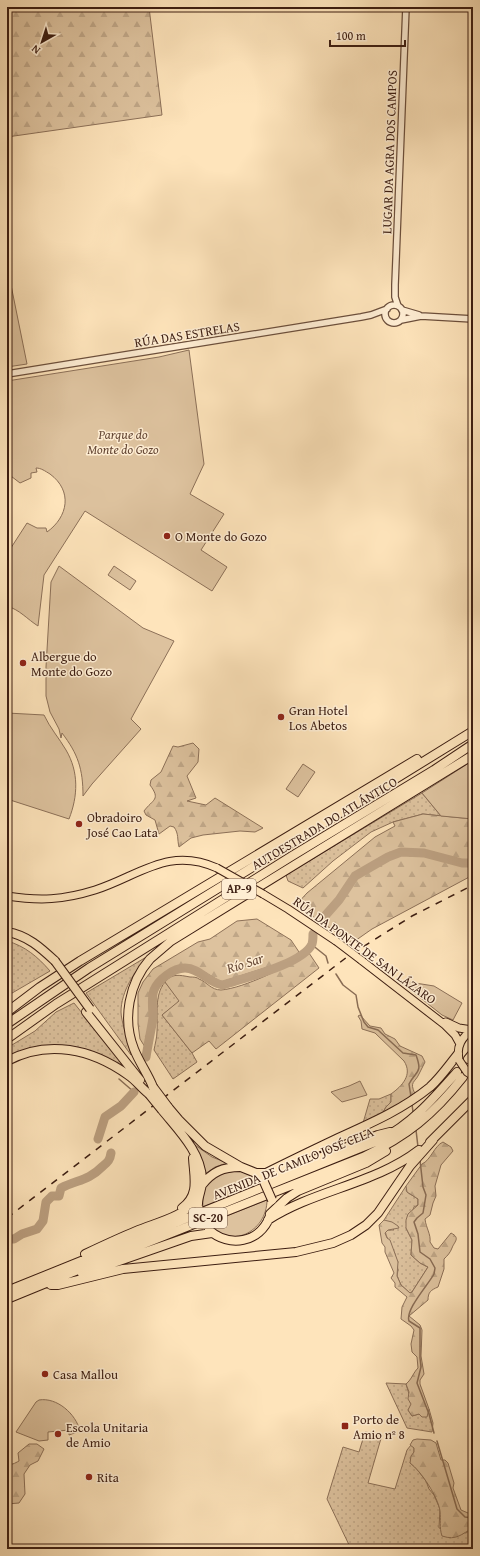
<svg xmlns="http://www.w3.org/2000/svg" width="480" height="1556" font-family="'Gentium Book Plus',serif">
	<defs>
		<pattern id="grass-dots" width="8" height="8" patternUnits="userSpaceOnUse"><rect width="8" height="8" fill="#ddc29e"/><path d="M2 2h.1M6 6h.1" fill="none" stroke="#bfa687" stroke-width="1.8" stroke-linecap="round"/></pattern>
		<pattern id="forest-firs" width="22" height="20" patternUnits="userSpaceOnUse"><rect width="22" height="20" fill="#ddc29e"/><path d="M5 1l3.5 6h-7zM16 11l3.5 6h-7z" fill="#bfa687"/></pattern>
	</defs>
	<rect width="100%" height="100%" fill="#fee4bb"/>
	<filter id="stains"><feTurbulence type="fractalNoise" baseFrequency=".005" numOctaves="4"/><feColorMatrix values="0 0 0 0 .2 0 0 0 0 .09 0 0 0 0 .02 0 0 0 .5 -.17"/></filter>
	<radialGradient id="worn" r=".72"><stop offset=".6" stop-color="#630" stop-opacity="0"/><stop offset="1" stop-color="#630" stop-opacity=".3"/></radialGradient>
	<path fill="url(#grass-dots)" stroke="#8c7058" d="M422,793l19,23 -18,-2 -30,8 -22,10 -38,29 -30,27 -15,-7 -2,-6z
		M7,941c18,5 31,16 43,30l-43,25z
		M148,956c-13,15 -27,35 -27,56 0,9 8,32 10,43l-45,-62z
		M165,982l15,19 -18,14 30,38 5,9 -24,17 -19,-29c1,-6 3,-12 3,-19 1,-16 -3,-36 8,-49z
		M74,1003l49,61c-10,-1 -17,-8 -26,-11 -31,-11 -60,-10 -90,4v-9l28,-17 21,-19z
		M391,1094v8l-5,5 -4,7 -19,9 7,-24h9z
		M406,1186l1,6 11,7v6l-4,2 -8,21 6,12 -1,15 9,8 8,4 -16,25 -2,1 -9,-8 -4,-9 1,-6 -3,-16 -10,-21 3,-3h6l-10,-10z
		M386,1383l20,1 6,20 -4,6 4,6 7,-2 7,3 3,-8 4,14 -1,9 -25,-4z
		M365,1432l17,3 -14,48 27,6 12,-39 4,-5 3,3v4l-4,11 6,5 10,13 3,8 5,6 6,14 -1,19 27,5 7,-5v21h-122l-24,-50 16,-52 16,5z"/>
	<path fill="url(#forest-firs)" stroke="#8c7058" d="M7,7h142l13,108 -155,22z
		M193,743l6,6 -1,13 -11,14 9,22 -9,3 19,4 9,-7 48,30 -8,4 -15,-1 -37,4 -12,3 -12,9c-2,-8 0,-13 -5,-20l-4,-1 -11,8 -4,-14 -9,-5 -2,-4c9,-12 17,-11 6,-26l1,-5 10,-8 12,-26 5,1z
		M423,814l50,5v56l-101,54 -20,14 -56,-38 11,-12 68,-56 20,-11 -2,-4z
		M257,919l34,21 8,12 -9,8 -69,22 -20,-12 -9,-4 -10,-1 -22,12 -9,11 -1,32 -5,27 -5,-8 -2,-15v-31l5,-11 10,-13 45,-27 12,-3 27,-18z
		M309,953l10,15 -103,81 -7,-8 -17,12 -30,-38 17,-14 -14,-19c7,-9 14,-7 25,-5 3,0 7,0 9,2 8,3 12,11 22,11 24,-2 67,-24 88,-37z
		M360,1015l10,11 11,2 4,6 10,5 5,7 22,10 3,6c-2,4 -4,8 -6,12 -4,9 -10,7 -4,20l-33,20 4,-7 5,-5v-8c11,-8 22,-19 13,-33l-29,-28 -13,-4 -1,-8 -3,-5z
		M443,1142l8,5 2,4 -12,14 -6,21 1,10 -3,7 -3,12 -5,4c1,9 6,15 5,23l4,6 4,1 13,-16c10,5 3,9 1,15 -2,5 -4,7 -8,11v10l-6,18c-7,3 -10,5 -10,13l-19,16 11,9 2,5 -1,26 3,18 -4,6v4l9,25 -2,8h-5l-3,-3 -7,2 -4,-6 3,-6 -3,-5 1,-7 -3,-8c6,-5 7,-11 12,-16l-1,-11 -5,-5 -1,-8 3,-14 -3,-4 -10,-7 1,-12 5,-10 -12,-10v-4l-4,-5 3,-5 -9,-21v-5l-3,-4 -3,-18 5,-5 8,2 6,4 1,2 -11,2 -3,3 2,5 3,2 8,22 -1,14 4,9 9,8 2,-1 16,-25 -8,-4 -9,-8 1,-15 -6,-12v-8l2,-6 10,-9v-6l-11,-7 -1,-6 16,-22c9,-4 12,-18 21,-22z
		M417,1439l14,1 5,3 5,17h4l3,3 6,20 -1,5 8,22 7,3 5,-3v18c-12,6 -16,13 -31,8 -3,-9 -1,-16 -2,-25 -2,-14 -19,-40 -30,-48l1,-7 3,-4v-4l-4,-3 3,-5z
		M29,1444h8l7,5 -6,12 -8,4 -6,9 1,20 -6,9 -12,1v-41c4,3 8,0 12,-2l-1,-8z"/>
	<path fill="#ddc29e" stroke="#8c7058" d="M11,285l16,79 -20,3v-81z
		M189,350l15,114 -14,30 34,20 -23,36 26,17 -15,24 -127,-80 -41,64 -6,51c-11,-7 -18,-16 -31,-20v-52l20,-31 10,5h9l1,4c21,-15 26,-41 3,-58 -5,-3 -9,-6 -14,-6l1,4 -6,1v5l-11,5 -13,-10v-92l152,-24z
		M59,566l84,62 31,13 -43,78 10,10 -49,55 -9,12c0,-27 -5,-42 -21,-63l-1,5 -2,-9 -9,-17 -4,-16v-29l5,-85z
		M114,566l22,15 -6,9 -22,-15z
		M7,713l37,2c6,13 15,23 22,35 13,22 12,46 3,69l-62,-20z
		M472,761l1,58 -32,-3 -19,-23z
		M303,764l12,8 -17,25 -12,-8z
		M409,982l25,4 28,17 -9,17 -11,-5 -34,-27 -2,-2z
		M360,1081l7,14 -25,7 -11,-10 18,-6z
		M195,1145l17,12 15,6 -12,4 -10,7 -2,-11z
		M240,1171l14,6 6,8 -57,22c-2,-27 12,-35 37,-36z
		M267,1200c0,32 -38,51 -58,23z
		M39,1400c18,-3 37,14 41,31l-11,4v-5l-21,2v8l-9,1 -23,-9 20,-30z"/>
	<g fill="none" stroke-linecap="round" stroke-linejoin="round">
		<path stroke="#896c54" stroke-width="1.5" d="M311,944l15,12 2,7
			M336,974l7,11 13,10 2,12 6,15 4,5 10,3 25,23 13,2c7,19 0,15 -7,29l2,13
			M119,1079l15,13
			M412,1104l1,8
			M416,1130l2,17
			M420,1160l3,27 3,8 -3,18 -6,5 -3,4 4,12 2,18 10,7 5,9 -1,6c-6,11 -29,36 -25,47l11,7v30l1,9 -4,16 12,31 5,19
			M437,1441l20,68 8,8 8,1"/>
		<path stroke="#bca081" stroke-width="9" d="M324,917l15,-17 16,-24 33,-19 13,-5 23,1 38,10h11
			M146,1057c2,-13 5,-26 7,-39 0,-8 -2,-20 1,-28 4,-10 19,-22 31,-22 15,0 24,16 38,17 21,-7 80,-21 89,-41 1,-3 1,-7 1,-10
			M98,1139l7,-22 16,-11 13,-14
			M7,1239h7l8,-5 15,-5 6,-8 3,-19 6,-6h7l2,-8c17,-9 26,-6 42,-22 5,-4 7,-6 8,-13"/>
		<path stroke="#d7bc99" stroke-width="8" stroke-dasharray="8 4" stroke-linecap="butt" d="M463,1077l10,-11"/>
		<defs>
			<path id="minor" d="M385 314a9 9 0 1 1 18 0a9 9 0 1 1-18 0Z
				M398,306l-3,-9v-12l11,-278
				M402,310l17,5
				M401,320l20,-4 52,3
				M7,374l354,-57 10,-2 16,-6"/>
			<path id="major" d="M263,894l25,15 48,32
				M7,896c33,5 56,4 88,-6 44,-14 73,-44 122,-22
				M361,960l84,65 10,10 5,9
				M446,1022l13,6 13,2
				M459,1059c-3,-12 3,-23 14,-29"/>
			<path id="highway" d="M7,932c20,3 34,16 48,29
				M7,1012l33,-25 40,-26 337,-202
				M86,1012l54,68
				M7,1024l82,-56 384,-237
				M7,1039l49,-35 236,-148 142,-86 39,-26
				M468,1059l5,-6
				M7,1061c41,-22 85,-12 121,14 8,5 13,13 21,19
				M153,1087c-5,-13 -14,-25 -19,-38 -12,-30 -5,-66 16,-90 7,-6 14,-12 21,-18l302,-186
				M168,1107l11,13 26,26 36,21 15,6 4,4
				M162,1110c16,20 39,42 40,69 1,9 -4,16 -4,25
				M430,1142l43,-43
				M256,1173h10l6,-3c22,-11 43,-21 64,-31 33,-15 66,-29 94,-52 11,-10 19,-22 28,-33
				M261,1178l12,-2 105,-41 12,-3
				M202,1185c10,-13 21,-18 38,-18
				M182,1208c18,-13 12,-31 11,-50
				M270,1214l17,-16 11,-7 68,-28 20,-12
				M268,1220c46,-30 107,-36 151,-70
				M209,1230c20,18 51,13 61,-14
				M85,1254c17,-8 34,-16 51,-23 22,-9 47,-14 62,-32
				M82,1274l109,-38 21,-3
				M51,1285h7l65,-16 173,-17 37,-9 18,-8 15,-10 12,-12 32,-47 23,-26
				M7,1291l373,-151c32,-16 54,-42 77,-68
				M7,1299l61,-25 295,-117c44,-21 70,-42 100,-80"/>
		</defs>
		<use href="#minor" stroke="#6c4f3c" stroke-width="8"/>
		<use href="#major" stroke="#3c1d11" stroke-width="9"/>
		<use href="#highway" stroke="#3c1d11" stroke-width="10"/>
		<use href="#minor" stroke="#feedd3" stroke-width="5.5"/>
		<use href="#major" stroke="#fee4bb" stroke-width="7"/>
		<use href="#highway" stroke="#fee4bb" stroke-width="8"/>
		<path stroke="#3c1d11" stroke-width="1.5" stroke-dasharray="7 7" stroke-linecap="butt" d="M7,1218l340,-261 65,-41 61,-31"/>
		<defs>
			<path id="major-bridge" d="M217,868l46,26
				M336,941l25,19
				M459,1060l8,12 6,4"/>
			<path id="highway-bridge" d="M55,961l35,48
				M153,1087l15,20
				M149,1094l13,16
				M264,1182l8,18
				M199,1209l1,8 4,8"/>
		</defs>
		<use href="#major-bridge" stroke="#3c1d11" stroke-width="9" stroke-linecap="butt"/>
		<use href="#highway-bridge" stroke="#3c1d11" stroke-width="10" stroke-linecap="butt"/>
		<use href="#major-bridge" stroke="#fee4bb" stroke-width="7"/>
		<use href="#highway-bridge" stroke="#fee4bb" stroke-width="8"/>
	</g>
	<g fill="#8f2418" stroke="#feedd3" stroke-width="1.5">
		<circle cx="167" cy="536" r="4"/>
		<circle cx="23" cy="663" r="4"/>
		<circle cx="281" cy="717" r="4"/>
		<circle cx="79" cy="824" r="4"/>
		<circle cx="45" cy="1374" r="4"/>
		<rect x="341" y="1422" width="8" height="8" rx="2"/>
		<circle cx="58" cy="1434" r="4"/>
		<circle cx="89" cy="1477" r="4"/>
	</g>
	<g text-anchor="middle" stroke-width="3" stroke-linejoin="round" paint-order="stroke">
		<g fill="#feedd3" stroke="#765b4b" stroke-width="1">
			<rect x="222" y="879" width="34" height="20" rx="3"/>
			<rect x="189" y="1208" width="38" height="20" rx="3"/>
		</g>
		<g font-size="12" font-weight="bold" fill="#3c1d11">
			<text x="239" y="893">AP-9</text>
			<text x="208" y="1222">SC-20</text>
		</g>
		<g font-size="13" fill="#3c1d11" stroke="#feedd3">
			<text transform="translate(389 152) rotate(-88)" y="5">LUGAR DA AGRA DOS CAMPOS</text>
			<text transform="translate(187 334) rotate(-9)" y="5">RÚA DAS ESTRELAS</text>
			<text transform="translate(324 823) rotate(-31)" y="5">AUTOESTRADA DO ATLÁNTICO</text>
			<text transform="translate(365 950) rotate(36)" y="5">RÚA DA PONTE DE SAN LÁZARO</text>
			<text transform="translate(293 1163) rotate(-22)" y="5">AVENIDA DE CAMILO JOSÉ CELA</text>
		</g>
		<g font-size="13" font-style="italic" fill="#644634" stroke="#feedd3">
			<text x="123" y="439">Parque do<tspan x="123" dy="15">Monte do Gozo</tspan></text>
		</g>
		<g font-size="13" fill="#3c1d11" stroke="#feedd3" text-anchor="start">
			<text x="175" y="541">O Monte do Gozo</text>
			<text x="31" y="661">Albergue do<tspan x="31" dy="15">Monte do Gozo</tspan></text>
			<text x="289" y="715">Gran Hotel<tspan x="289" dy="15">Los Abetos</tspan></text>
			<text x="87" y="822">Obradoiro<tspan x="87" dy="15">José Cao Lata</tspan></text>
			<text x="53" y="1379">Casa Mallou</text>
			<text x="353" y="1424">Porto de<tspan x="353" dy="15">Amio nº 8</tspan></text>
			<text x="66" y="1432">Escola Unitaria<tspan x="66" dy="15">de Amio</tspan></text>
			<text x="97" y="1482">Rita</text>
		</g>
		<g font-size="14" font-style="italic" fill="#694b38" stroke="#feedd3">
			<text transform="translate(245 963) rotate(-18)" y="5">Río Sar</text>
		</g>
	</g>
	<rect width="480" height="1556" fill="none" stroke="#fee4bb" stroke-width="24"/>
	<rect x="8" y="8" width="464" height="1540" fill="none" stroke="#3c1d11" stroke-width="2"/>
	<rect x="12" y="12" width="456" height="1532" fill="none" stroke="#3c1d11"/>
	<g transform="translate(42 42) rotate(219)" stroke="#feedd3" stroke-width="3" paint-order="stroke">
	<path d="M0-3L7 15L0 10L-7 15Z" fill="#3c1d11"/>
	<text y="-6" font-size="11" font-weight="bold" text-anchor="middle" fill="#3c1d11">N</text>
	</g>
	<path d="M330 40v6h75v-6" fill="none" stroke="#3c1d11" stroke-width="2"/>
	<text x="336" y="40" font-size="12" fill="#3c1d11" stroke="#feedd3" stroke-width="3" paint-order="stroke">100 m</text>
	<rect width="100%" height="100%" filter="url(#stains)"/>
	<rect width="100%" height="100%" fill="url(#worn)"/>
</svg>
